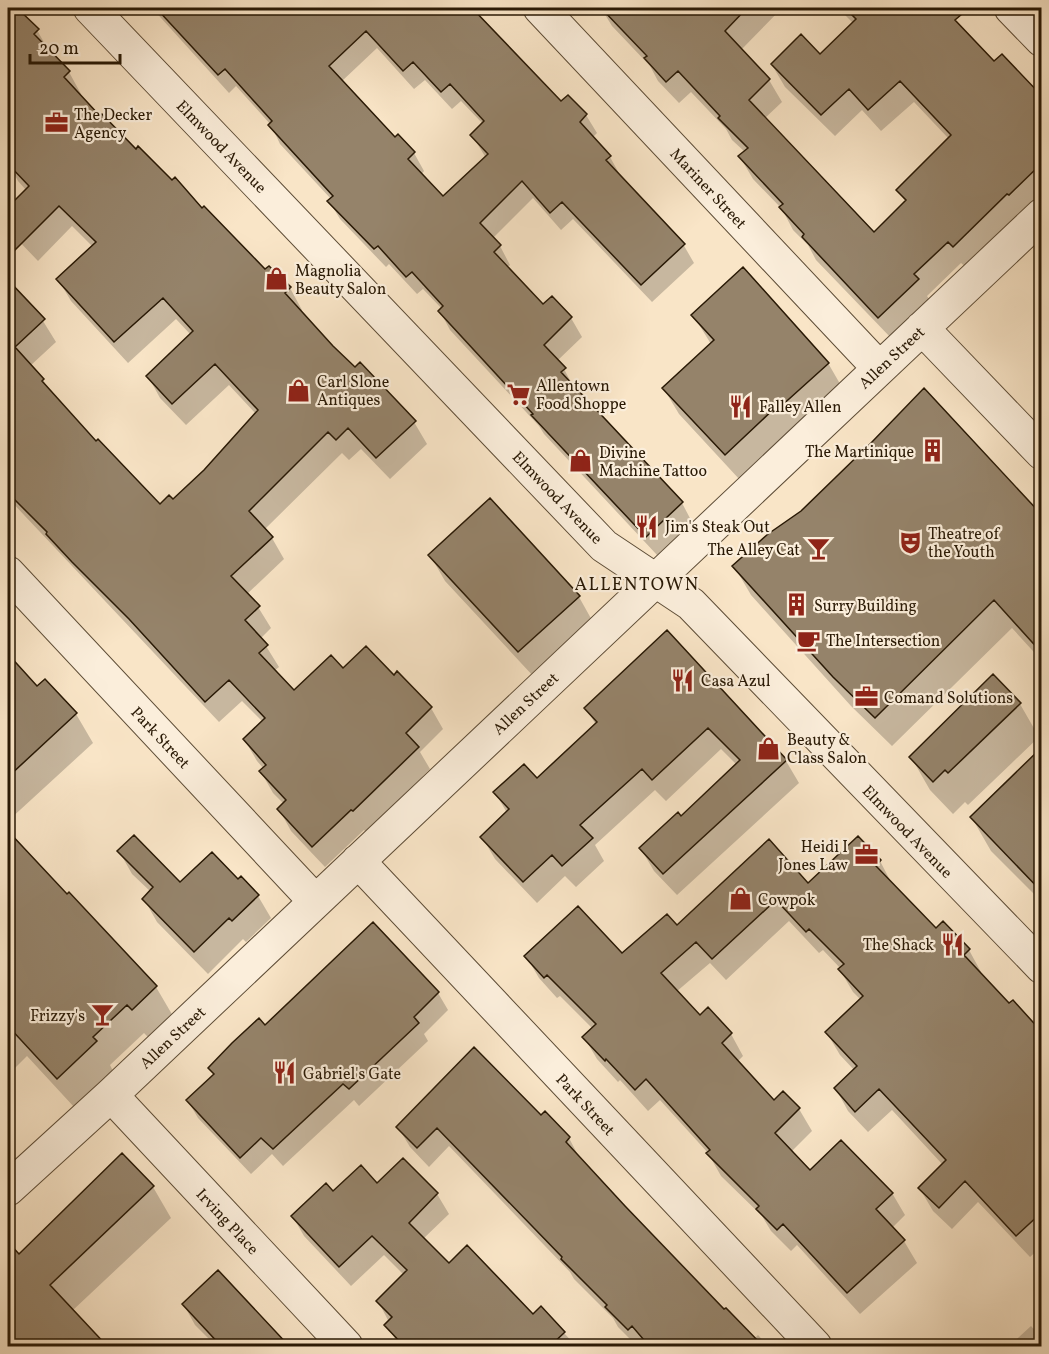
<svg xmlns="http://www.w3.org/2000/svg" width="1049" height="1354" font-family="Vollkorn,serif">
	<rect width="100%" height="100%" fill="#f9e5c7"/>
	<filter id="stains"><feTurbulence type="fractalNoise" baseFrequency=".00333" numOctaves="4"/><feColorMatrix values="0 0 0 0 .2 0 0 0 0 .09 0 0 0 0 .02 0 0 0 .5 -.17"/></filter>
	<radialGradient id="worn" r=".72"><stop offset=".6" stop-color="#630" stop-opacity="0"/><stop offset="1" stop-color="#630" stop-opacity=".3"/></radialGradient>
	<path fill="#0003" fill-rule="evenodd" d="M8,8h15l2,4 -3,3 15,15 13,23 19,19 12,22 -1,1 56,56 66,59 63,61 25,17 12,22 -2,2 32,35 82,75 13,22 -37,35 -29,-30 -12,11 -7,-7 -78,77 8,8 12,21 -37,35 11,13 13,21 -11,11 6,7 13,21 -5,4 20,21 49,-22 51,7 37,31 12,21 -23,23 10,17 -64,63 -2,-2 -39,37 -34,-36 -12,-22 5,-5 -11,-11 -12,-21 3,-3 -7,-8 -13,-22 19,-17 -21,-21 -23,21 -211,-224v-217l35,40 13,21 -26,24 13,14 7,12 46,51 64,63 13,-5 32,-30 51,-57 -27,-29 -43,40 -26,-27 -12,-22 43,-41 -15,-16 -48,44 -57,-62 -13,-22 35,-32 -21,-21 -34,35 -24,-25 -6,-10v-17l18,-19 -8,-9 -10,-18v-6l4,-4 -4,-5z
		M152,8h320l89,96 7,-7 18,18 11,18 -5,5 18,19 10,18 -1,1 64,68 11,19 -42,39 -79,-83 -12,11 -28,-32 -40,40 7,8 10,19 -3,3 36,38 9,-8 19,20 11,19 -25,24 7,8 10,19 108,115 10,19 -35,33 -113,-121 -5,-8 -89,-96 -10,-19 2,-2 -19,-20 -6,5 -28,-30 -3,3 -46,-48 -11,-18 2,-2 -51,-55 -9,-19 -35,-39 -7,7zM377,48l37,41 11,-9 27,29 9,-8 22,23 -11,11 14,23 -43,40 -22,-23 3,-4 -10,-18 -19,-14 -54,-57z
		M601,8h67l15,16 16,-16h83l-41,42 28,30 13,22 -18,17 110,115 32,-31 -8,-13 51,-51 -35,-37 -33,29 -19,-21 -27,26 -50,-49 -13,-22 48,-9 34,-32 -16,-16h111l12,21 33,34 38,25 3,-3 7,6v107l-75,70 -6,-5 -34,33 4,6 -39,37 -76,-79 -8,-15 -15,-15 -11,-21 -29,-30 -13,-22 5,-5 -13,-12 -6,-11 -35,-37 -12,11 -21,-22 -8,-15 -38,-40z
		M693,315l135,48 15,26 -103,91 -61,-66 -15,-25 47,-45z
		M924,390l118,126v145l-30,-33 -120,118 -41,-40 -100,-111 -17,-29 68,-54 71,-68z
		M430,555l149,42 14,25 -59,55 -89,-96z
		M667,632l119,129 13,22 -122,112 -23,-24 -13,-22 40,-31 56,-53 -16,-16 -55,52 -11,-11 -60,55 9,16 -28,26 -11,-11 -28,27 -42,-44 -13,-22 25,-24 -12,-21 42,-12 59,-55 -10,-17z
		M8,654l29,34 8,-7 31,33 17,29 -85,78z
		M1020,704l19,33 -71,68 -3,-3 -12,12 -23,-24 -19,-33z
		M1042,750v152l-51,-51 -19,-33z
		M8,833l148,154 17,29 -24,22 -5,-5 -34,32 3,6 -39,36 -47,-51 -19,19z
		M858,838l22,23 12,23 44,46 33,20 12,22 -2,2 30,31 28,23 5,7v211l-12,11 -52,-55 -26,27 -19,-18 -13,-22 23,-24 -51,-55 -24,22 -20,-21 -12,-22 19,-18 -15,-16 -13,-22 34,-33 -8,-8 -13,-22 1,-1 -18,-19 -4,3 -30,-32 -63,59 -16,-17 -34,29 24,25 31,17 12,22 -6,6 37,40 9,-9 16,16 13,22 -21,21 19,20 82,21 13,22 -13,13 12,13 13,22 -57,51 -63,-69 -6,6 -20,-20 -9,-15 -41,-40 -13,-23 -48,-53 -12,11 -28,-31 -2,2 -21,-23 -13,-22 9,-8 -33,-33 -3,2 -18,-20 -13,-22h96l54,-29 132,-42z
		M119,851l61,33 58,-3 20,15 13,22 -25,24 -3,-3 -35,35 -51,-52 -13,-23 7,-7 -19,-18z
		M373,924l65,69 10,17 -24,24 4,7 -69,65 -5,-6 -71,66 -11,-12 -21,20 -53,-56 -10,-17 26,-25 -4,-8 55,-41z
		M545,1113l24,25 11,21 144,152 30,28 4,-4 10,11h-131l-19,-19 -5,-9 -39,-39 -4,-7 -121,-126 -20,21 -19,-20 -12,-20 143,-10z
		M377,1185l60,9 12,20 -26,25 26,26 84,51 8,-8 35,38h-176l-14,-21 3,-3 -11,-21 26,-26 -20,-20 -33,31 -47,-50 -11,-19 40,-24z
		M153,1187l18,31 -99,93 33,35h-97v-86l8,-8 3,4z
		M184,1305l105,41h-73l-21,-21z
		M1031,1326l11,12v8h-33z"/>
	<path fill="#95836a" stroke="#291905" stroke-width="1.5" fill-rule="evenodd" d="M8,8h9l22,21 -5,5 36,37 -6,6 36,39 2,-2 34,35 2,-3 34,34 3,-3 27,31 2,-2 61,63 4,-3 22,21 -6,6 48,53 22,21 5,-5 56,59 -40,37 -28,-30 -12,12 -8,-8 -79,79 24,26 -42,39 29,30 -15,14 23,25 -9,8 35,37 37,-35 12,13 23,-22 28,29 3,-4 35,36 -26,26 13,14 -66,64 -2,-1 -39,37 -35,-38 9,-9 -27,-29 7,-6 -23,-26 22,-21 -36,-38 -24,22 -76,-83 -57,-57 -26,-28 1,-2 -39,-39v-213l37,39 -30,28 29,32 -2,2 54,60 2,-2 62,65 9,-9 4,4 31,-29 54,-60 -43,-46 -43,40 -26,-28 47,-45 -30,-33 -49,44 -58,-63 40,-37 -37,-36 -51,51v-50l21,-21 -21,-22z
		M156,8h316l89,93 7,-6 19,19 -7,8 31,34 -5,4 79,84 -44,41 -79,-83 -12,11 -28,-32 -42,42 21,22 -7,7 49,52 9,-8 20,21 -28,28 22,23 -5,4 122,130 -37,35 -115,-122 2,-1 -95,-103 5,-5 -31,-34 -6,5 -28,-31 -4,3 -47,-48 6,-5 -65,-71 4,-4 -47,-52 -7,6zM366,31l37,40 10,-9 28,30 9,-8 34,37 -14,14 18,19 -45,42 -35,-37 7,-7 -17,-18 -3,3 -66,-71z
		M601,8h146l-22,23 45,48 -21,21 125,132 32,-32 -10,-10 55,-55 -51,-54 -32,29 -19,-21 -28,26 -50,-51 30,-30 19,20 36,-35 -11,-11h124l-14,12 39,41 8,-7 39,41v69l-32,31 -2,-1 -54,53 -5,-5 -34,32 5,5 -41,39 -76,-81 2,-3 -25,-27 4,-3 -45,-48 10,-8 -30,-30 2,-2 -42,-45 -12,11 -22,-24 3,-2z
		M743,267l86,96 -50,45 -2,-2 -52,49 -63,-67 52,-48 -23,-25z
		M924,388l117,126v138l-47,-52 -119,118 -42,-41 -101,-111 36,-32 33,-23 70,-68z
		M490,498l90,98 -62,56 -90,-97z
		M667,630l120,130 -124,114 -24,-26 39,-36 3,4 59,-56 -32,-32 -56,52 -10,-11 -62,56 13,13 -31,28 -10,-11 -29,27 -43,-45 29,-28 -16,-17 31,-28 13,14 60,-56 -13,-14z
		M8,654l29,32 8,-7 32,34 -69,64z
		M993,674l28,29 -73,70 -3,-3 -12,12 -24,-25z
		M1041,748v143l-71,-74z
		M8,831l59,63 2,-2 88,94 -25,24 -5,-5 -34,32 4,4 -40,38 -49,-53z
		M134,835l46,47 32,-30 26,27 3,-3 18,19 -27,26 -3,-3 -35,34 -52,-53 11,-12 -36,-36z
		M858,836l23,24 -5,6 60,62 7,-7 27,28 -6,6 45,48 4,-3 28,31v182l-25,23 -51,-55 -26,27 -21,-20 28,-28 -67,-71 -24,23 -21,-24 23,-22 -32,-34 38,-36 -25,-27 6,-5 -35,-35 -3,3 -30,-32 -64,59 -16,-17 -35,31 39,42 8,-8 24,26 -10,10 52,57 9,-9 17,17 -25,25 35,37 31,-30 52,53 -17,16 29,31 -58,53 -64,-69 -6,6 -21,-21 3,-3 -53,-53 4,-3 -64,-71 -11,11 -29,-31 -1,2 -23,-24 14,-13 -49,-49 -3,3 -20,-22 54,-50 44,47 45,-39 10,11 92,-86 39,44z
		M373,922l66,70 -25,25 5,6 -70,66 -6,-5 -70,65 -12,-11 -21,20 -54,-58 28,-26 -6,-6 24,-25 27,-25 6,7z
		M474,1047l67,68 4,-4 25,26 -4,5 59,64 99,103 2,-1 38,39h-114l-18,-21 -4,4 -23,-23 2,-2 -46,-46 1,-2 -125,-129 -20,20 -21,-21z
		M122,1153l32,33 -104,99 58,62h-100v-105l11,12z
		M403,1158l35,35 -29,30 40,40 18,-18 66,69 8,-8 24,26 -16,15h-144l-21,-22 8,-8 -16,-16 31,-31 -35,-34 -33,31 -48,-51 35,-33 7,8 28,-26 16,18z
		M218,1270l72,77h-68l-40,-43z"/>
	<g fill="none" stroke-linecap="round" stroke-linejoin="round">
		<defs>
			<path id="minor" d="M540,8l339,360
				M1011,8l31,32
				M922,328l120,125
				M8,573l307,328
				M358,861l457,485
				M111,1095l235,251
				M8,1189l103,-94 931,-880"/>
			<path id="tertiary" d="M90,8l514,538 87,58 351,363"/>
		</defs>
		<use href="#minor" stroke="#5d4c36" stroke-width="35"/>
		<use href="#tertiary" stroke="#5d4c36" stroke-width="35"/>
		<use href="#minor" stroke="#fbeedb" stroke-width="33"/>
		<use href="#tertiary" stroke="#fbeedb" stroke-width="33"/>
	</g>
	<defs>
		<symbol id="office-bare" viewBox="-9 -9 18 18"><path d="M-6-3h4V-5.5h4V-3h4V5H-6ZM-1-4.5V-3h2v-1.5ZM-6 0V1H6V0Z" fill="#8f2418" stroke="#fbeedb" stroke-width="2.5" paint-order="stroke"/></symbol>
		<symbol id="shop-bare" viewBox="-9 -9 18 18"><path d="M-5-2.5h2.3a2.7 3.5 0 0 1 5.4 0H5L5.5 6h-11ZM-1.5-2.5h3a1.5 2.3 0 0 0-3 0Z" fill="#8f2418" stroke="#fbeedb" stroke-width="2.5" paint-order="stroke"/></symbol>
		<symbol id="supermarket-bare" viewBox="-9 -9 18 18"><path d="M-6-5.5h2.5l.6 2H6L4.5 2H-2.5L-4.4-4H-6ZM-1.5 3.2a1.3 1.3 0 1 0 .1 0ZM3 3.2a1.3 1.3 0 1 0 .1 0Z" fill="#8f2418" stroke="#fbeedb" stroke-width="2.5" paint-order="stroke"/></symbol>
		<symbol id="restaurant-bare" viewBox="-9 -9 18 18"><path d="M-5-6h1v4h1v-4h1v4h1v-4h1v5L-1.5 .5V6h-2V.5L-5-1ZM5-6V6H3V1.5H1.5Q1.5-4 5-6Z" fill="#8f2418" stroke="#fbeedb" stroke-width="2.5" paint-order="stroke"/></symbol>
		<symbol id="building-bare" viewBox="-9 -9 18 18"><path d="M-4-6H4V6H1V3H-1V6H-4ZM-2.5-4.3h1.7v1.8h-1.7ZM.8-4.3h1.7v1.8H.8ZM-2.5-1h1.7V.8h-1.7ZM.8-1h1.7V.8H.8Z" fill="#8f2418" stroke="#fbeedb" stroke-width="2.5" paint-order="stroke"/></symbol>
		<symbol id="theatre-bare" viewBox="-9 -9 18 18"><path d="M-5-5.5Q0-4 5-5.5V0Q5 5 0 6Q-5 5-5 0ZM-3.3-2.5H-1v1.5H-3.3ZM1-2.5H3.3v1.5H1ZM-2.8 1Q0 5.5 2.8 1Z" fill="#8f2418" stroke="#fbeedb" stroke-width="2.5" paint-order="stroke"/></symbol>
		<symbol id="bar-bare" viewBox="-9 -9 18 18"><path d="M-6-5H6L.8 .8V4.5H3.5V6h-7V4.5H-.8V.8Z" fill="#8f2418" stroke="#fbeedb" stroke-width="2.5" paint-order="stroke"/></symbol>
		<symbol id="cafe-bare" viewBox="-9 -9 18 18"><path d="M-5.5-4.5H6V0H3Q3 3.5 0 3.5H-2.5Q-5.5 3.5-5.5 0ZM3-3.2v2h1.7v-2ZM-6 4.5H4V6H-6Z" fill="#8f2418" stroke="#fbeedb" stroke-width="2.5" paint-order="stroke"/></symbol>
	</defs>
	<g fill-rule="evenodd">
		<use href="#office-bare" x="40" y="106" width="33" height="33"/>
		<use href="#shop-bare" x="260" y="262" width="33" height="33"/>
		<use href="#shop-bare" x="282" y="374" width="33" height="33"/>
		<use href="#supermarket-bare" x="502" y="378" width="33" height="33"/>
		<use href="#restaurant-bare" x="724" y="390" width="33" height="33"/>
		<use href="#building-bare" x="916" y="434" width="33" height="33"/>
		<use href="#shop-bare" x="564" y="444" width="33" height="33"/>
		<use href="#restaurant-bare" x="630" y="510" width="33" height="33"/>
		<use href="#theatre-bare" x="894" y="526" width="33" height="33"/>
		<use href="#bar-bare" x="802" y="532" width="33" height="33"/>
		<use href="#building-bare" x="780" y="588" width="33" height="33"/>
		<use href="#cafe-bare" x="792" y="624" width="33" height="33"/>
		<use href="#restaurant-bare" x="666" y="664" width="33" height="33"/>
		<use href="#office-bare" x="850" y="680" width="33" height="33"/>
		<use href="#shop-bare" x="752" y="732" width="33" height="33"/>
		<use href="#office-bare" x="850" y="838" width="33" height="33"/>
		<use href="#shop-bare" x="724" y="882" width="33" height="33"/>
		<use href="#restaurant-bare" x="936" y="928" width="33" height="33"/>
		<use href="#bar-bare" x="86" y="998" width="33" height="33"/>
		<use href="#restaurant-bare" x="268" y="1056" width="33" height="33"/>
	</g>
	<g text-anchor="middle" stroke-width="4.5" stroke-linejoin="round" paint-order="stroke">
		<g font-size="16" fill="#291905" stroke="#fbeedb" text-anchor="start">
			<text x="74" y="120">The Decker<tspan x="74" dy="18">Agency</tspan></text>
			<text x="295" y="276">Magnolia<tspan x="295" dy="18">Beauty Salon</tspan></text>
			<text x="317" y="387">Carl Slone<tspan x="317" dy="18">Antiques</tspan></text>
			<text x="536" y="391">Allentown<tspan x="536" dy="18">Food Shoppe</tspan></text>
			<text x="759" y="412">Falley Allen</text>
			<text x="914" y="457" text-anchor="end">The Martinique</text>
			<text x="599" y="458">Divine<tspan x="599" dy="18">Machine Tattoo</tspan></text>
			<text x="665" y="532">Jim's Steak Out</text>
			<text x="928" y="539">Theatre of<tspan x="928" dy="18">the Youth</tspan></text>
			<text x="800" y="555" text-anchor="end">The Alley Cat</text>
			<text x="814" y="611">Surry Building</text>
			<text x="826" y="646">The Intersection</text>
			<text x="701" y="686">Casa Azul</text>
			<text x="884" y="703">Comand Solutions</text>
			<text x="787" y="745">Beauty &amp;<tspan x="787" dy="18">Class Salon</tspan></text>
			<text x="848" y="852" text-anchor="end">Heidi I<tspan x="848" dy="18">Jones Law</tspan></text>
			<text x="758" y="905">Cowpok</text>
			<text x="934" y="950" text-anchor="end">The Shack</text>
			<text x="85" y="1021" text-anchor="end">Frizzy's</text>
			<text x="303" y="1079">Gabriel's Gate</text>
		</g>
		<g font-size="16" fill="#291905" stroke="#fbeedb">
			<text transform="translate(222 146) rotate(46)" y="6">Elmwood Avenue</text>
			<text transform="translate(709 188) rotate(47)" y="6">Mariner Street</text>
			<text transform="translate(891 357) rotate(-43)" y="6">Allen Street</text>
			<text transform="translate(558 497) rotate(46)" y="6">Elmwood Avenue</text>
			<text transform="translate(525 703) rotate(-43)" y="6">Allen Street</text>
			<text transform="translate(161 737) rotate(47)" y="6">Park Street</text>
			<text transform="translate(908 831) rotate(46)" y="6">Elmwood Avenue</text>
			<text transform="translate(172 1037) rotate(-43)" y="6">Allen Street</text>
			<text transform="translate(586 1104) rotate(47)" y="6">Park Street</text>
			<text transform="translate(228 1221) rotate(47)" y="6">Irving Place</text>
		</g>
		<g font-size="18" letter-spacing="1.5" fill="#291905" stroke="#fbeedb">
			<text x="637" y="590">ALLENTOWN</text>
		</g>
	</g>
	<rect width="1049" height="1354" fill="none" stroke="#f9e5c7" stroke-width="30"/>
	<rect x="9" y="9" width="1031" height="1336" fill="none" stroke="#291905" stroke-width="3"/>
	<rect x="15" y="15" width="1019" height="1324" fill="none" stroke="#291905" stroke-width="1.5"/>
	<path d="M30 54v9h90v-9" fill="none" stroke="#291905" stroke-width="3"/>
	<text x="39" y="54" font-size="18" fill="#291905" stroke="#fbeedb" stroke-width="4.5" paint-order="stroke">20 m</text>
	<rect width="100%" height="100%" filter="url(#stains)"/>
	<rect width="100%" height="100%" fill="url(#worn)"/>
</svg>
